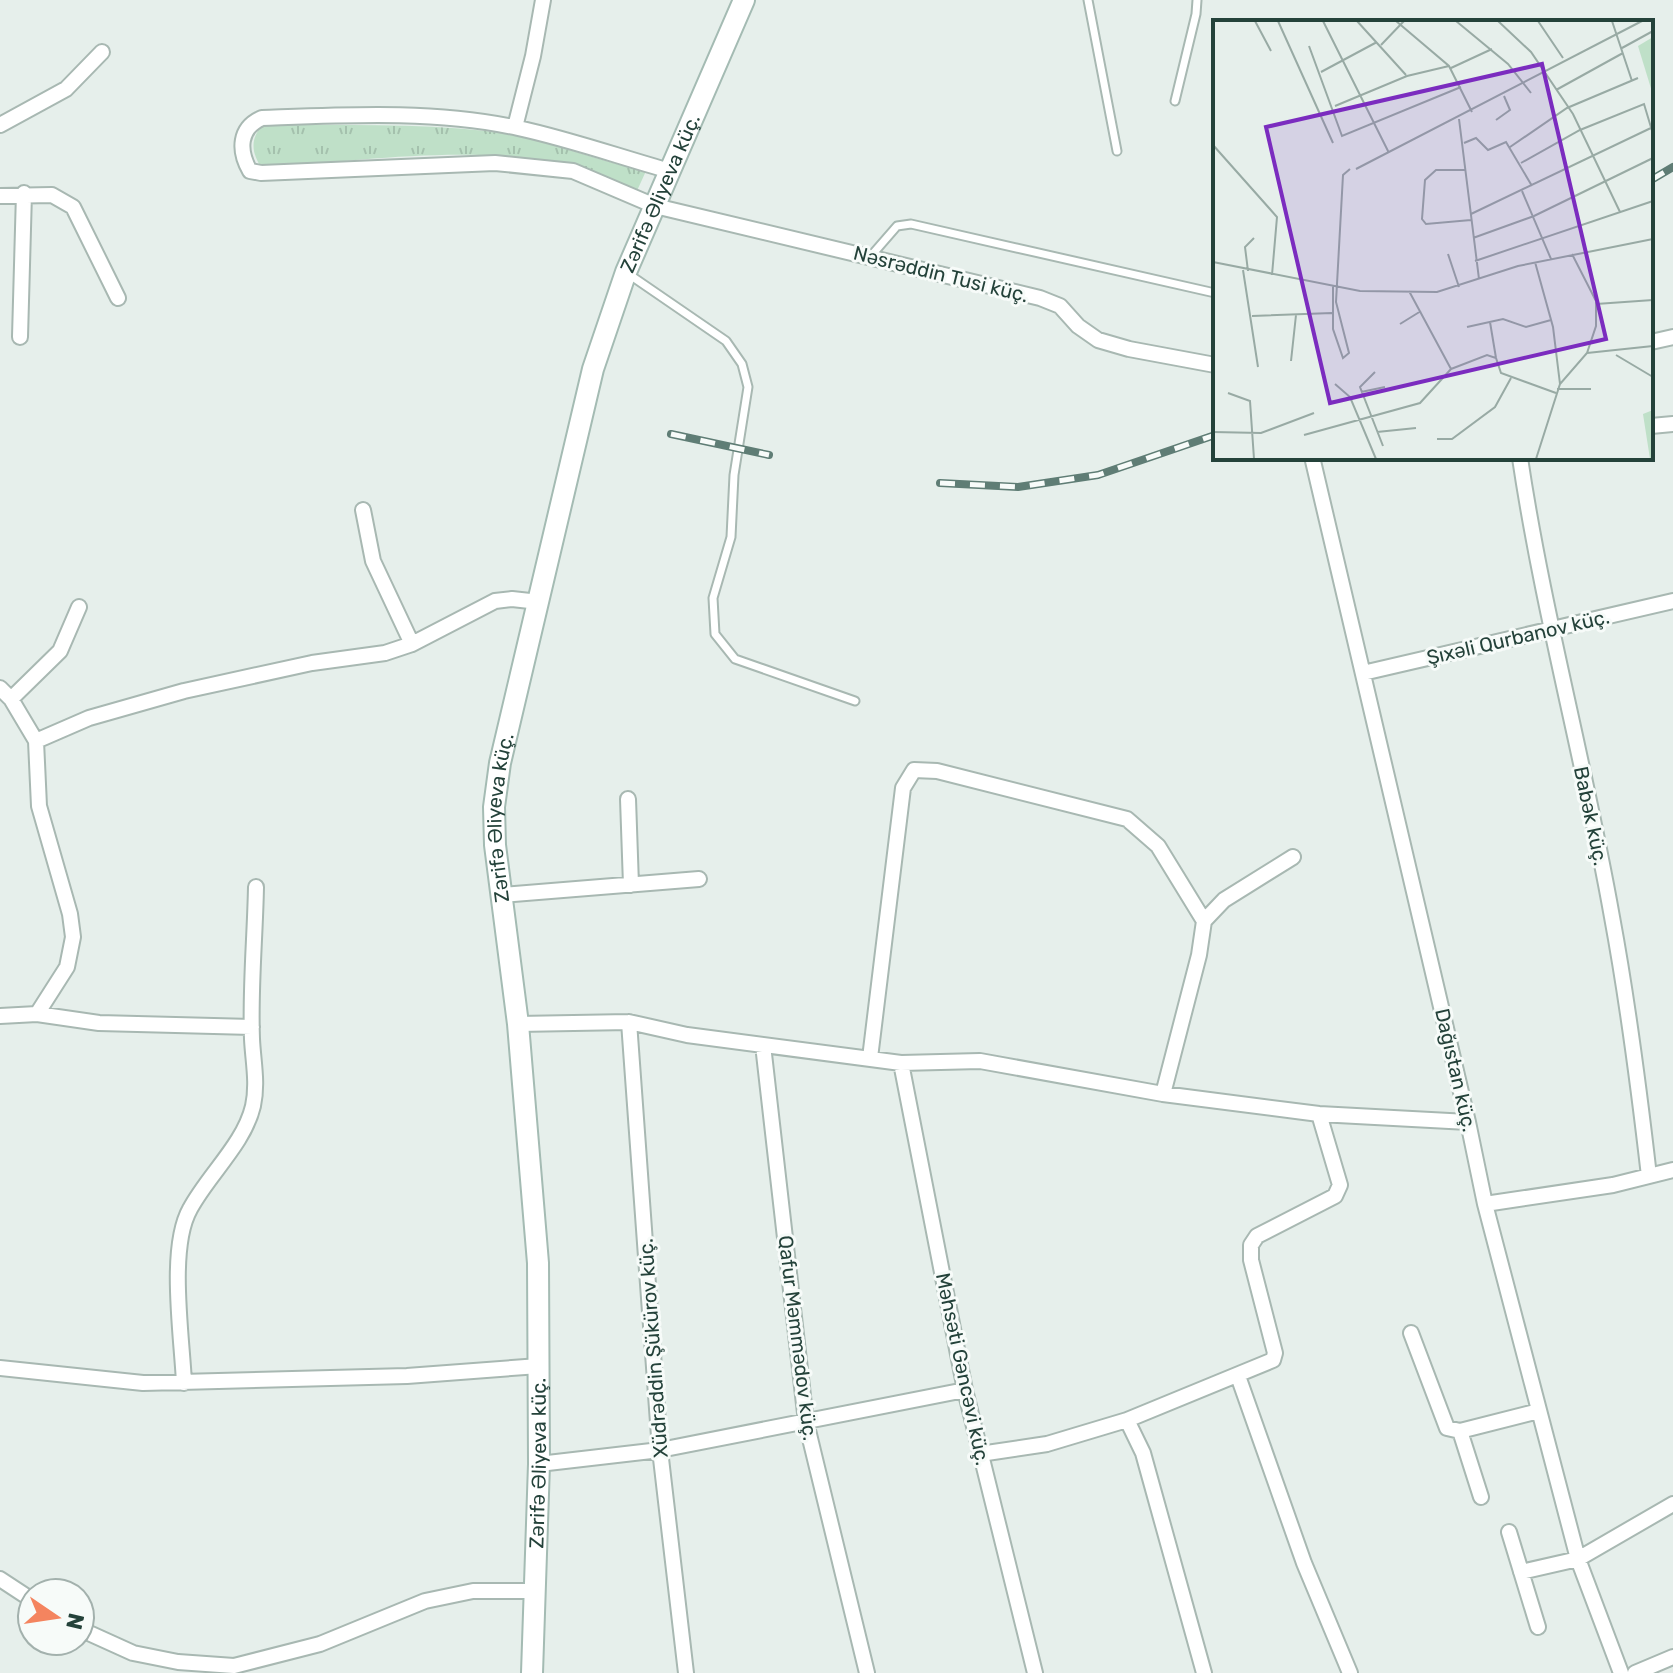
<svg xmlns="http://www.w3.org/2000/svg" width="1673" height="1673" font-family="Rubik,sans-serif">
	<defs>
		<pattern id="grass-tufts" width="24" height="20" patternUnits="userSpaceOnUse" patternTransform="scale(2)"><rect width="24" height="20" fill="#bfe0c8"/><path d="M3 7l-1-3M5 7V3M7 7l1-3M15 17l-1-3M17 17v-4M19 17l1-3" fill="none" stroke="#a4c1ad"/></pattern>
	</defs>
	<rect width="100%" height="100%" fill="#e6efeb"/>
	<path fill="url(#grass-tufts)" d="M271,124c71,2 144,-1 215,7 55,6 106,29 160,40l-10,22c-95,-60 -256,-33 -364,-26l-13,-3c-7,-13 -8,-24 1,-36z"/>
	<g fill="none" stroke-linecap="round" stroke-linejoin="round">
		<defs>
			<path id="lane" d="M1088,0l29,151
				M1175,101l21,-87 1,-14
				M870,257l27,-31 14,-2 304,69
				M627,273l99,68 16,23 6,23 -14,88 -3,62 -18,61 2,36 20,25 120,42"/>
			<path id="street" d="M0,125l66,-36 36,-37
				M515,127l18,-71 10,-56
				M670,171c-50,-14 -101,-32 -152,-43 -83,-18 -172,-13 -256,-10 -23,10 -24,32 -12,53l11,2 234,-10 78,8 82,35 385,92 20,8 18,20 20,14 31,9 86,16
				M0,196l52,-1 21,12 45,91
				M20,337l4,-144
				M1651,342l22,-5
				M1651,426l22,-2
				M1520,458c23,154 65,306 92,459 16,86 27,172 37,259
				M1313,461l155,661 17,82 93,355 43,114
				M363,510l10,51 39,83
				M1363,673l310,-72
				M0,688l11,11 25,42
				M11,699l49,-48 19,-44
				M36,741l53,-23 95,-27 128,-28 73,-10 27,-9 83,-43 17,-2 27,3
				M628,799l3,86
				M501,895l198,-16
				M1204,921l20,-21 69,-43
				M37,1014l62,9 153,4
				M0,1016l37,-2 30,-47 6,-30 -3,-23 -31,-108 -3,-65
				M629,1022l31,428 26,223
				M518,1024l111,-2 58,13 214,28 79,-2 183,33 156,20 149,8
				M763,1045l43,377 61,251
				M870,1058l33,-270 11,-18 23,1 190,48 31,27 46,75 -5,34 -36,139
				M901,1063l64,327 70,283
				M1485,1204l128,-19 60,-15
				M1411,1333l36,95 13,3 79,-20
				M0,1368l143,15 264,-7 132,-10
				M1238,1376l66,187 46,110
				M184,1383c-2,-46 -16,-135 6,-174 18,-34 54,-65 63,-103 5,-23 0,-45 -1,-67 -2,-50 3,-101 4,-152
				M1127,1420l16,33 61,220
				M1460,1431l21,66
				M980,1454l67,-10 80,-24 146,-60 2,-7 -24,-93v-15l6,-9 78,-40 5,-11 -21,-71
				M539,1464l121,-14 305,-60
				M1509,1532l29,95
				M1521,1572l57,-13 95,-55
				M0,1579l32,21
				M80,1629l53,24 45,9 56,4 86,-22 105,-43 48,-10h63
				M1635,1673l38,-16"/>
			<g id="secondary">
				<path id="s1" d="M532,1673l7,-209 -1,-201 -20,-239 -23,-179 -1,-38 6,-44 93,-394 33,-97 118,-272"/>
			</g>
		</defs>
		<use href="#lane" stroke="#a8b8b2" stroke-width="11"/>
		<use href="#street" stroke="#a8b8b2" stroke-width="18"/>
		<use href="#secondary" stroke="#a4bbb3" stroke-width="24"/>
		<use href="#lane" stroke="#fff" stroke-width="7"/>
		<use href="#street" stroke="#fff" stroke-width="14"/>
		<use href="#secondary" stroke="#fff" stroke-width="20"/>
		<defs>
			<path id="rail" d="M1651,180l22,-13
				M671,434l98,21
				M940,483l78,4 80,-12 117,-40"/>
		</defs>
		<use href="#rail" stroke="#5f7d75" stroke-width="8"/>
		<use href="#rail" stroke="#f7fbf9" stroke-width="5" stroke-dasharray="15" stroke-linecap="butt"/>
	</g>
	<g text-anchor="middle" stroke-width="6" stroke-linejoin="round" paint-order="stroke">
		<g font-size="20" fill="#24423a" stroke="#f7fbf9">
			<text dy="7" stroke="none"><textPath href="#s1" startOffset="1506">Zərifə Əliyeva küç.</textPath></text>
			<text transform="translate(941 274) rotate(14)" y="7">Nəsrəddin Tusi küç.</text>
			<text transform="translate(1518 637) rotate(-13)" y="7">Şıxəli Qurbanov küç.</text>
			<text transform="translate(1591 816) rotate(78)" y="7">Babək küç.</text>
			<text dy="7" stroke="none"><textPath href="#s1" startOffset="858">Zərifə Əliyeva küç.</textPath></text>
			<text transform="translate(1456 1070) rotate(77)" y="7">Dağıstan küç.</text>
			<text transform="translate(798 1338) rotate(83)" y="7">Qafur Məmmədov küç.</text>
			<text transform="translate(653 1348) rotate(-94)" y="7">Xüdrəddin Şükürov küç.</text>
			<text transform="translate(963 1369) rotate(78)" y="7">Məhsəti Gəncəvi küç.</text>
			<text dy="7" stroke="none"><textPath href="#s1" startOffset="210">Zərifə Əliyeva küç.</textPath></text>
		</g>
	</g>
	<g transform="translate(1213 20)">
		<rect width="440" height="440" fill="#e6efeb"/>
		<path d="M440,390v49h-3l-7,-45z" fill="#bfe0c8"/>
		<path d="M440,17v58l-15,-49z" fill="#bfe0c8"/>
		<path fill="none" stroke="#98aaa4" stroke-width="2" d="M42,1l16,30M65,1l55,122M110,1l66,132M144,1l49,54M183,1l53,45 23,46M243,1l52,43 23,29M285,1l33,31 42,62 47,98M325,1l25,37M399,1l20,60M168,25l23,-24M96,26l33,90 119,-49M409,28l31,-17M238,48l41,-19M108,52l56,-30M343,70l67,-37M122,86l72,-30 42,-10M246,99l20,160M283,100l14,-10 -6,-14M251,123l12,-5 12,12 18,-8 26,44M0,125l64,72 -5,58M297,127l57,-39 71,-30M308,143l59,-33 64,-26 9,30M143,149l286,-148M252,150h-29l-11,10 -3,39 4,5 45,-4M309,171l29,68M258,194l182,-87M260,218l61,-22 119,-58M235,234l11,33M262,241l178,-60M0,242l147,29 77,1 81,-26 135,-27M322,242l18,65 7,57M30,250l15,97M35,251l-3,-24 9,-9M120,266v43l10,29 6,-5 -13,-51 7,-127 7,-6M196,271l42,78M383,284l57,-4M39,296l80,-3M277,302l6,36M187,304l21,-13M254,307l36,-8 23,8 25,-7M374,333l66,-7M403,335l37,22M78,341l5,-46M238,349l36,-14 9,3 5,15 55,20M162,352l-15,15 23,59M122,364l15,13 26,62M344,369h34M148,372l24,-5M15,373l22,8 4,58M0,412l48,1 53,-20M164,412l39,-4M91,415l116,-32 31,-34M224,419h15l43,-32 16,-29M283,439h31M323,439l24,-75 27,-31 9,-27v-25l-24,-47"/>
		<path fill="#7b2cbf" fill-opacity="0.15" stroke="#7b2cbf" stroke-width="4" d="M329,44l64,275 -276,64 -64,-276z"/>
		<rect width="440" height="440" fill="none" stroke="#24423a" stroke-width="4"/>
	</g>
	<g transform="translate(56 1617) rotate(103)"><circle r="38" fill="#f7fbf9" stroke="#a3b1ad" stroke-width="2"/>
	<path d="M0-6L14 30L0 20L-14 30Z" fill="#f4845f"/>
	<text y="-12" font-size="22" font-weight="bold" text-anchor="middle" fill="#24423a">N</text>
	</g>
</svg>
